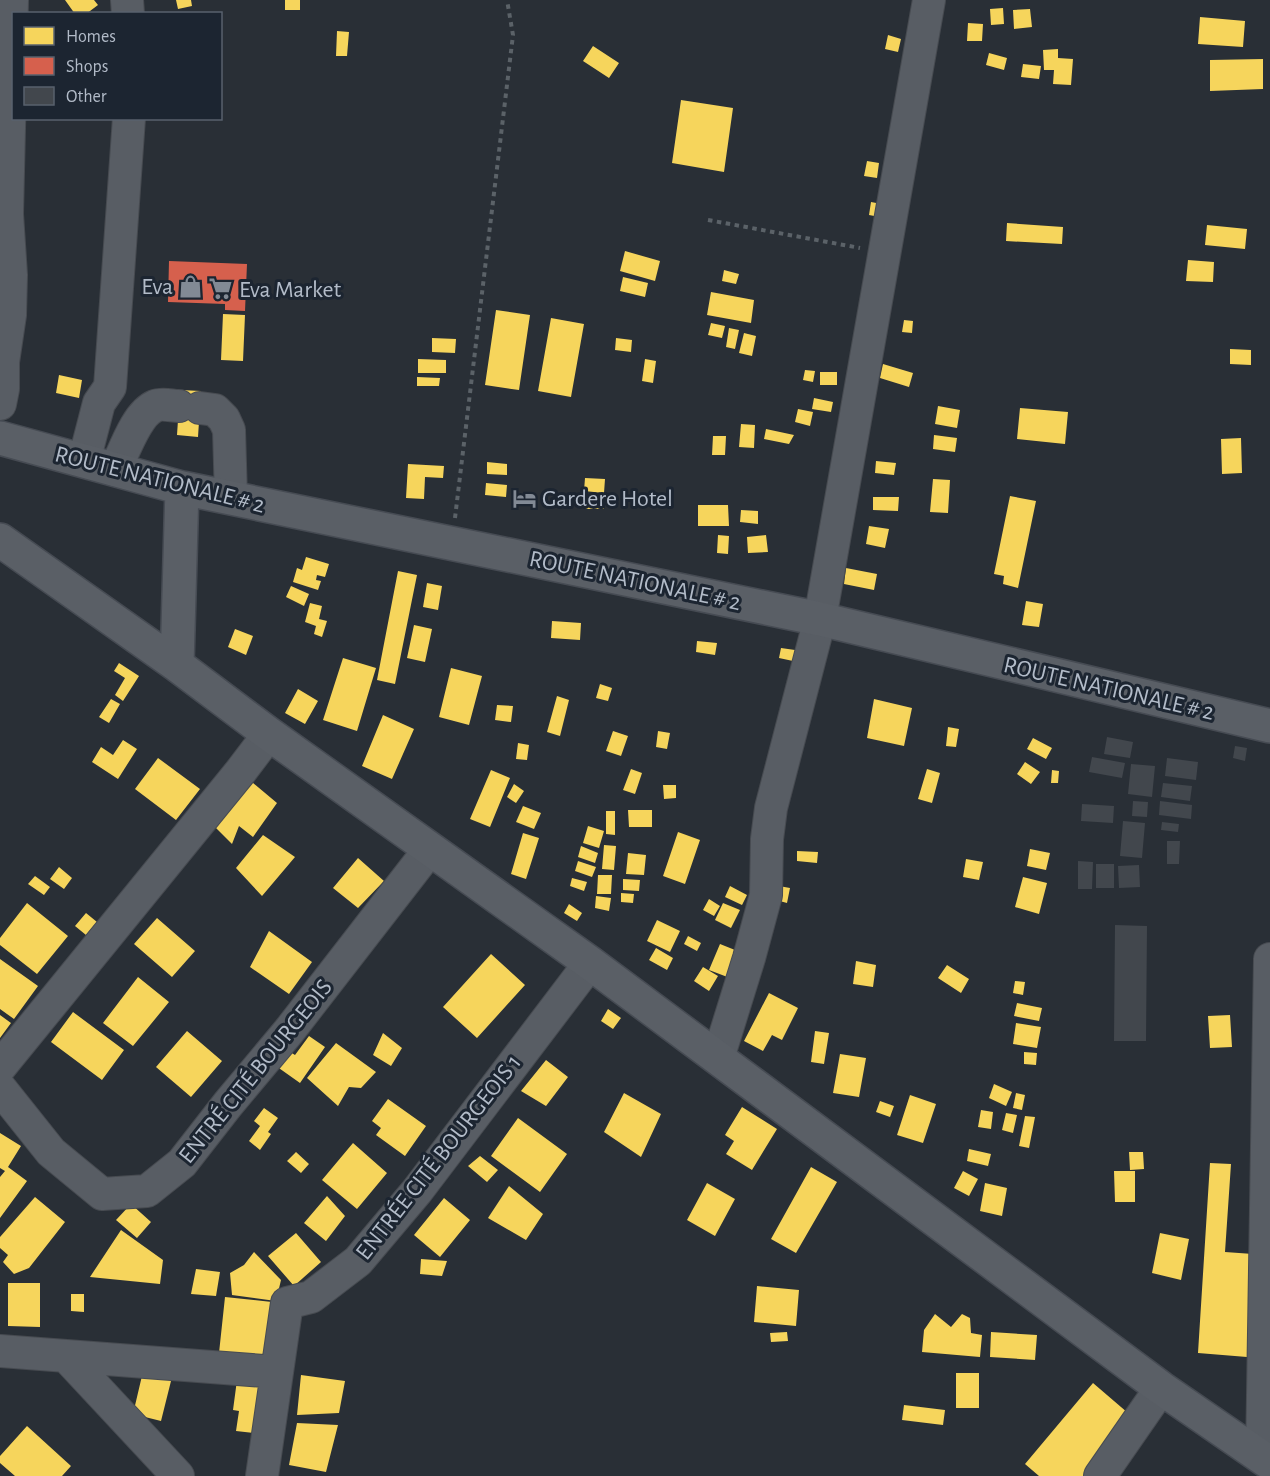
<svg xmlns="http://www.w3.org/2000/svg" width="1270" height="1476" font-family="'Alegreya Sans',sans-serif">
	<rect width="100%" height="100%" fill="#292f36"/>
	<path fill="#f6d55c" d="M65,0h29l4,5 -12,9h-11z
		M176,0h15l1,6 -14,3z
		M285,0h15v10h-15z
		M1003,8l1,16 -13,1 -1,-16z
		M1030,9l2,18 -18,2 -1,-19z
		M1200,17l45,4 -2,26 -45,-3z
		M968,23l15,1 -1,17h-15z
		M337,31l12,1 -2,24h-11z
		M888,35l13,4 -3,13 -13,-3z
		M593,46l26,17 -10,15 -26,-17z
		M1058,49v9l15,1 -2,26 -18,-1 1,-14h-10l-1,-20z
		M989,53l18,5 -3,12 -18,-5z
		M1263,59v30l-53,2v-31z
		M1023,64l18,2 -2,13 -18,-2z
		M681,100l52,8 -9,64 -52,-9z
		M867,161l12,2 -2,15 -13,-2z
		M871,202l16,3 -2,13 -16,-3z
		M1007,223l56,4 -1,17 -56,-3z
		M1207,225l40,4 -2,20 -40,-4z
		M625,251l35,10 -5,20 -35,-10z
		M1188,260l26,2 -1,20 -27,-1z
		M724,270l15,4 -3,10 -14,-3z
		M623,277l25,6 -3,14 -25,-6z
		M711,292l43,8 -3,23 -44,-8z
		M496,310l34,5 -11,75 -34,-5z
		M223,314l22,1 -2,46 -22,-1z
		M551,318l33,6 -13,73 -33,-6z
		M904,320l9,1 -1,12 -10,-1z
		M711,323l14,3 -3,12 -14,-3z
		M729,328l10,2 -4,19 -9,-2z
		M744,333l12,3 -4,20 -13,-3z
		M432,338l24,1 -1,14 -23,-1z
		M616,338l16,2 -1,12 -16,-2z
		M1230,349l21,1v15l-21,-1z
		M418,359l28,1v13h-28z
		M645,359l11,2 -3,22 -11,-2z
		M883,364l30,9 -4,14 -29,-9z
		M805,370l10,1 -2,11 -10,-2z
		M820,372h17v13h-17z
		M59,375l23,5 -3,18 -23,-5z
		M417,377l23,1 -1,8h-22z
		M180,390l21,1 -3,46 -21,-2z
		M814,398l19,4 -2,10 -19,-3z
		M938,406l22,4 -3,18 -22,-4z
		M1020,408l48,4 -3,32 -48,-5z
		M798,409l15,3 -3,14 -15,-4z
		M741,424l14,1 -1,23 -15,-1z
		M766,429l28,6 -5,9 -25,-5z
		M934,435l23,3 -2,14 -22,-3z
		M713,436h13l-1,19h-13z
		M1241,438l1,35 -20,1 -1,-35z
		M876,461l20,2 -2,12 -19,-2z
		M487,462l20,2v11l-20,-1z
		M408,464l36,2 -1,12 -18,-1 -1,22 -18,-1z
		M585,478l20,1 -1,14 -20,-2z
		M933,479l17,1 -2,33 -18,-1z
		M486,483l21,2 -1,12 -21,-2z
		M585,495l19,1v13h-19z
		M1010,496l26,5 -18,87 -15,-4 1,-8 -10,-2z
		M873,497h26l-1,14 -25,-1z
		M698,505h30l1,21h-31z
		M741,510l17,1v13l-18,-2z
		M869,526l20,3 -4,19 -19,-4z
		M718,535l11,1 -1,18 -11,-1z
		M766,535l2,17 -20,1 -1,-16z
		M306,557l23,7 -4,13 -8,-2 -1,5 5,1 -3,9 -25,-8 4,-14 5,2z
		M846,568l31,6 -3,16 -30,-6z
		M398,571l19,4 -22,109 -18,-4z
		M427,583l15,3 -4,24 -15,-3z
		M291,586l18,8 -5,12 -18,-9z
		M1026,601l17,3 -4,23 -17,-2z
		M310,603l12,3 -3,13 8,2 -5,16 -8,-3 2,-8 -11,-4z
		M552,621l29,2 -1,17 -29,-2z
		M414,625l18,4 -7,33 -18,-4z
		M235,629l18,7 -7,19 -18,-8z
		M697,641l20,2 -2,12 -19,-3z
		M781,648l14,2 -2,11 -14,-3z
		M343,658l33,10 -19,63 -34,-11z
		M119,663l20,13 -16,25 -8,-6 10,-17 -11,-7z
		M451,668l31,8 -13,49 -30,-8z
		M600,684l12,4 -4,13 -12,-3z
		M298,689l20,12 -13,23 -20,-11z
		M557,696l12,4 -9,36 -13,-4z
		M111,699l9,5 -11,19 -10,-6z
		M874,699l38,9 -8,38 -37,-8z
		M497,705l16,1 -2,16 -16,-2z
		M383,715l31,14 -22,50 -30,-13z
		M948,727l11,2 -3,18 -10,-1z
		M613,731l15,5 -7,20 -15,-5z
		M658,731l12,2 -3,16 -11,-2z
		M1033,738l19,10 -6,11 -19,-10z
		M123,740l14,9 -19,30 -26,-17 9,-15 12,8z
		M518,743l11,2 -2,15 -11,-1z
		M158,758l42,31 -24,31 -41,-31z
		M1025,762l15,10 -9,12 -14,-10z
		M631,769l11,4 -7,21 -12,-4z
		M927,769l13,4 -8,30 -14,-4z
		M491,770l19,8 -20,49 -20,-8z
		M1052,770l7,1 -1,12h-7z
		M246,777l31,26 -24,34 -14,-11 -7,18 -20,-20z
		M514,784l10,7 -8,12 -9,-6z
		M663,785h13v13l-12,1z
		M523,806l18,7 -7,16 -18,-7z
		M628,810h24v17h-23z
		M606,811h9v24l-9,-1z
		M588,826l16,5 -5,17 -16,-5z
		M678,832l22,8 -15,44 -22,-8z
		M523,833l16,5 -13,41 -15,-5z
		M263,835l32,22 -33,39 -26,-28z
		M604,845l12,1 -2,24 -12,-1z
		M581,846l17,7 -3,10 -17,-6z
		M1030,849l20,4 -4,17 -19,-4z
		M797,851l21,1 -1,11 -20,-2z
		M628,853l18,2 -2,20 -18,-1z
		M358,858l26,23 -26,27 -25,-20z
		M966,859l17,3 -4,18 -16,-3z
		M578,861l18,6 -4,10 -17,-6z
		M59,867l13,11 -8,11 -14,-10z
		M598,875h14l-1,19h-14z
		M35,876l15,11 -6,8 -16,-11z
		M1023,877l24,6 -8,31 -24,-7z
		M572,878l15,4 -3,9 -14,-5z
		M623,879l17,1 -1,11 -16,-1z
		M730,886l17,9 -5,10 -17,-8z
		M779,886l11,2 -3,15 -11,-3z
		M621,893l13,1 -1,9 -12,-1z
		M596,896l15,2 -2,13 -14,-3z
		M709,899l11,7 -6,10 -11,-6z
		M27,903l41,33 -31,38 -37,-29v-7z
		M723,903l17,7 -9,18 -16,-8z
		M569,904l13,9 -5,8 -13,-8z
		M86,913l11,9 -11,13 -11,-9z
		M157,918l38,33 -23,26 -38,-33z
		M657,920l23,11 -10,21 -23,-11z
		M269,931l43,31 -23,32 -39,-27z
		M688,936l13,7 -4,8 -13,-7z
		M720,944l20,8 -10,26 -21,-8z
		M656,948l17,10 -6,12 -18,-10z
		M491,954l34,31 -48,53 -34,-31z
		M0,959l38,27 -24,33 -14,-10z
		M856,961l20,4 -3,22 -20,-3z
		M947,965l22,14 -8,14 -23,-15z
		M703,967l15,9 -9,15 -15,-10z
		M138,977l31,25 -36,44 -30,-23z
		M1015,981l10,1 -2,13 -10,-2z
		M769,993l29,15 -16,32 -10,-5 -9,16 -19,-10z
		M1017,1003l25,5 -3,13 -25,-5z
		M608,1009l13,9 -8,11 -12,-8z
		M73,1012l51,38 -22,30 -51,-38z
		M0,1015l11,8 -11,15z
		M1230,1015l2,32 -22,1 -2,-32z
		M1016,1023l25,4 -4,21 -24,-4z
		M187,1031l35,30 -31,36 -35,-30z
		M815,1031l14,2 -5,31 -13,-2z
		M383,1033l19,15 -11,18 -18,-11z
		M309,1036l16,11 -25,36 -24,-17 11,-16 8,5z
		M336,1043l40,29 -15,16 -12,-1 -11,19 -31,-28z
		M1024,1052l13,1 -1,12 -12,-1z
		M840,1054l26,4 -7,39 -26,-4z
		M546,1060l22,17 -22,29 -25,-15z
		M994,1084l18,8 -6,14 -17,-8z
		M624,1093l37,21 -20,43 -37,-25z
		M1016,1093l9,2 -3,15 -9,-2z
		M910,1095l26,9 -13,39 -26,-8z
		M388,1099l38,27 -21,30 -29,-21 5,-7 -9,-7z
		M880,1101l14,5 -4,11 -14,-5z
		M742,1107l35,22 -25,41 -26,-16 8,-13 -9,-6z
		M264,1108l14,10 -10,14 3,2 -11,16 -11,-9 11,-15 -6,-5z
		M981,1110l12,2 -2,17 -13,-2z
		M1006,1113l11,2 -4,18 -11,-3z
		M1025,1116l10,1 -6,31 -10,-2z
		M518,1118l49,36 -27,38 -49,-36z
		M0,1133l21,13 -13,21 19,14 -27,37v-41l5,-6 -5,-3z
		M353,1143l34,30 -30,36 -35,-29z
		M969,1149l22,5 -3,12 -21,-5z
		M296,1152l13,12 -8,9 -14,-12z
		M1129,1152h14l1,17 -14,1z
		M480,1156l18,14 -11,12 -19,-16z
		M1210,1163l21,1 -6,88 28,2 -6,103 -49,-4z
		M811,1167l26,15 -41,71 -25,-14z
		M963,1171l15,8 -9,17 -15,-8z
		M1114,1171h21v31h-20z
		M707,1183l28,16 -20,37 -28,-16z
		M985,1183l22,5 -5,28 -22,-5z
		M509,1186l34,28 -17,26 -38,-22z
		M327,1196l18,20 -19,25 -22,-18z
		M35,1197l30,25 -36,46 -15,6 -11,-12 5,-7 -8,-7v-11z
		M444,1198l26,22 -30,37 -26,-22z
		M131,1204l20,18 -14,16 -21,-18z
		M121,1230l42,30 -3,24 -70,-7z
		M296,1233l25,29 -27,24 -26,-30z
		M1160,1233l29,6 -8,41 -29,-7z
		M254,1252l27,28 -5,21 -44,-6 -2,-22 14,-8z
		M421,1259l26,2 -5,15 -22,-2z
		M196,1269l24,3 -4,24 -25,-2z
		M8,1283h32v44l-32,-1z
		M757,1286l42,4 -3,36 -42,-4z
		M71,1294h13v18l-13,-1z
		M225,1297l56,6 -6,55 -56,-5z
		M935,1314l16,13 11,-13 8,4 1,15 11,2 -2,22 -58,-5 2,-22z
		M787,1332l1,9 -17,1 -1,-9z
		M991,1332l46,3 -2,25 -45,-3z
		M145,1363l29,6 -13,52 -28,-7z
		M956,1373h23v35h-23z
		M301,1375l44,6 -6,32 -42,2z
		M237,1380l31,4 -6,50 -26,-3 3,-20 -6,-1z
		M1093,1383l42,36 -47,57h-49l-14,-12z
		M904,1405l41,5 -2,15 -41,-5z
		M297,1423l41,2 -12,47 -37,-7z
		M27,1426l44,40 -9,10h-47l-15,-13v-7z"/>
	<path fill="#d6604d" d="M169,261l78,3 -2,47 -20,-1v-6l-57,-2z"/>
	<path fill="#42474d" d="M1107,737l26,5 -3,16 -26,-4z
		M1235,746l12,2 -2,13 -12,-3z
		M1092,757l33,6 -3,15 -33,-6z
		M1167,758l31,4 -2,18 -31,-4z
		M1131,764l24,2 -3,31 -24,-3z
		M1163,783l29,3 -2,15 -29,-4z
		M1133,801l15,1 -1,15 -15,-1z
		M1160,801l32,4 -1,14 -32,-4z
		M1082,804l32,2 -1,17 -32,-2z
		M1123,821l22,2 -3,35 -22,-2z
		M1162,822l17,2 -1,8 -17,-2z
		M1167,841h13l-1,23h-12z
		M1078,861l15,1 -1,27h-14z
		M1096,864h18v24h-18z
		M1139,865l1,22 -21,1 -1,-22z
		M1115,925l32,1 -1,115h-32z"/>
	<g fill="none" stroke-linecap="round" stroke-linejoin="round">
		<defs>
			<path id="minor" d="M127,0l1,14
				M0,404l3,-15v-27l7,-47 1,-40 -4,-61 5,-214
				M200,408l15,2 9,9 5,11 2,68
				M84,461l15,-58 11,-16 19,-269
				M115,470c9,-18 21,-56 40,-64 7,-3 17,0 24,0
				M718,1058l31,-100 17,-63 1,-56 4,-31 49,-189 109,-619
				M0,1067l241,-296 28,-37
				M0,1088l51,64 51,42 45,-3 35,-28 46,-59 61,-73 141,-182
				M0,1351l277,21
				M67,1357l111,119
				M1262,1457l8,-498
				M262,1476l25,-173 24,-6 47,-36 59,-70 173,-228
				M1100,1476l61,-88"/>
			<path id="major" d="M0,438l182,50 638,131 450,107
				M0,540l177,125 92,69 321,229 571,425 109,75
				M177,665l5,-177"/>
		</defs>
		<use href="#minor" stroke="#474b51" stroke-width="34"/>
		<use href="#major" stroke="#464b53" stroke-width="36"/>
		<path stroke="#5b6268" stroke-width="4" stroke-dasharray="4.5 4.5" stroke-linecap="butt" d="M708,220l152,28
			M455,518l58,-483 -6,-35"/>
		<use href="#minor" stroke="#585d64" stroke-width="32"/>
		<use href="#major" stroke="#5a5f66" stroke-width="33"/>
	</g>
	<defs>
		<symbol id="shop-bare" viewBox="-9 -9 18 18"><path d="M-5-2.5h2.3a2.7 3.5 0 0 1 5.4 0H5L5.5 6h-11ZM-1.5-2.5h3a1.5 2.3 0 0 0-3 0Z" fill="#828a95" stroke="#1c2531" stroke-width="2.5" paint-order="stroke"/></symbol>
		<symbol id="supermarket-bare" viewBox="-9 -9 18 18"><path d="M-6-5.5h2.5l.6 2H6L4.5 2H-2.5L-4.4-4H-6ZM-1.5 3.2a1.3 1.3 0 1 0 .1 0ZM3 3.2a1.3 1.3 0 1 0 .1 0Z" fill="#828a95" stroke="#1c2531" stroke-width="2.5" paint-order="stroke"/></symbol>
		<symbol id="hotel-bare" viewBox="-9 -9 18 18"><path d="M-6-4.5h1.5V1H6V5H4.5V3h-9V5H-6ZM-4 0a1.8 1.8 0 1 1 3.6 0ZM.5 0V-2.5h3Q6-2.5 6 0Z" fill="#828a95" stroke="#1c2531" stroke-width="2.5" paint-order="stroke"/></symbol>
	</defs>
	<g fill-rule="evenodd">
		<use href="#shop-bare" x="174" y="270" width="33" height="33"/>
		<use href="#supermarket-bare" x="204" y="272" width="33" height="33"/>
		<use href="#hotel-bare" x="508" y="482" width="33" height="33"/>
	</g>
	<g text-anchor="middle" stroke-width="6" stroke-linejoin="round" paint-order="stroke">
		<g font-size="24" fill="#b2bbc8" stroke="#1c2531" text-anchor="start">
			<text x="173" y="294" text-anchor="end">Eva</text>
			<text x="239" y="297">Eva Market</text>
			<text x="542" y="506">Gardere Hotel</text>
		</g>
		<g font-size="24" fill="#b2bbc8" stroke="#1c2531">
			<text transform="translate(160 479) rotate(14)" y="8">ROUTE NATIONALE # 2</text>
			<text transform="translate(635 580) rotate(12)" y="8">ROUTE NATIONALE # 2</text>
			<text transform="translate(1109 688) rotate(13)" y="8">ROUTE NATIONALE # 2</text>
			<text transform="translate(255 1071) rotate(-51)" y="8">ENTRÉ CITÉ BOURGEOIS</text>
			<text transform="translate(438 1157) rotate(-52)" y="8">ENTRÉE CITÉ BOURGEOIS 1</text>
		</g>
	</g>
	<rect x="12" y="12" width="210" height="108" fill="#1c2531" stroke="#58616d" stroke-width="1.5"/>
	<rect x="24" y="27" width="30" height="18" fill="#f6d55c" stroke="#58616d" stroke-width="1.5"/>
	<text x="66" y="42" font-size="18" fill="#b2bbc8">Homes</text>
	<rect x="24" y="57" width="30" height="18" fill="#d6604d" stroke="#58616d" stroke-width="1.5"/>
	<text x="66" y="72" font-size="18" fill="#b2bbc8">Shops</text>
	<rect x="24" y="87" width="30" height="18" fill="#42474d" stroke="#58616d" stroke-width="1.5"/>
	<text x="66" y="102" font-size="18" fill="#b2bbc8">Other</text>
</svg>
